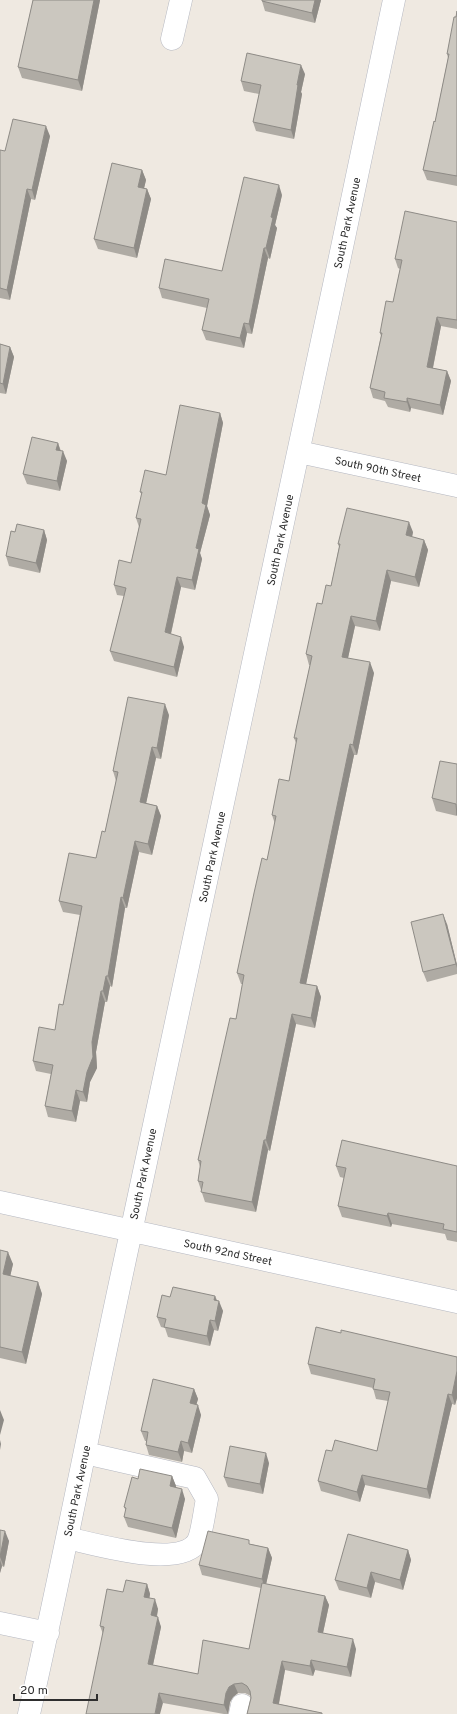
<svg xmlns="http://www.w3.org/2000/svg" width="457" height="1714" font-family="Overpass,sans-serif">
	<rect width="100%" height="100%" fill="#efe9e1"/>
	<g fill="none" stroke-linecap="round" stroke-linejoin="round">
		<defs>
			<path id="minor" d="M172,39l9,-39
				M299,452l158,34
				M0,1202l457,100
				M67,1538c28,6 114,32 131,3 4,-8 7,-33 9,-42l-12,-21 -110,-25
				M0,1623l48,10
				M29,1714c37,-163 68,-328 104,-491 87,-408 176,-815 261,-1223
				M240,1714l2,-9"/>
		</defs>
		<use href="#minor" stroke="#b4b7c1" stroke-width="23"/>
		<use href="#minor" stroke="#fff" stroke-width="22"/>
	</g>
	<path fill="#afaba4" d="M33,0h67l-18,91 -60,-13 -4,-11z
		M262,0h59l-6,23 -50,-12 -3,-10z
		M457,11v175l-30,-6 -4,-10 12,-48 13,-64 -1,-4z
		M305,74l-4,18 1,2 -8,45 -38,-8 -3,-9 6,-28 -15,-3 -3,-10z
		M50,136l-15,64 -4,-1 -21,101 -10,-2v-146l5,-1z
		M142,170l4,10 -2,8 3,1 4,10 -14,59 -39,-9 -4,-10z
		M282,195l-7,30 2,3 -7,31 -2,-1 -16,76 -5,-1 -3,15 -38,-8 -4,-10 5,-22 -45,-10 -3,-10 63,-17z
		M457,222v107l-16,-3 -8,42 14,3 4,10 -8,34 -32,-7 -1,4 -22,-5 -3,-6 -12,-3 -3,-10 11,-52 -1,-3 13,-31 7,-33 -2,-1 -3,-9z
		M0,344l10,3 4,10 -8,37 -6,-1z
		M220,413l3,10 -16,83 3,9 -10,38 2,6 -7,31 -14,-3 -10,47 13,13 -7,30 -63,-16 -4,-10 14,-55 -7,-1 -3,-10 17,-22 8,-36 -3,-9 6,-23 -2,-3 26,-17z
		M58,443l3,8 6,10 -7,30 -33,-7 -4,-10z
		M44,530l3,10 -7,33 -31,-7 -3,-10 9,-24z
		M413,532l-1,5 12,3 4,10 -9,37 -28,-6 -11,50 -25,-5 -7,32 26,15 -17,82h-3l-48,229 11,2 4,11 -6,31 -19,-4 -26,127 -2,-1 -12,62 -51,-10 -7,-21 2,-14 -2,-7 38,-141 7,-35h-2l-4,-11 30,-113 8,-36 -3,-9 17,-34 7,-38 -2,-5 16,-73h-1l-3,-11 16,-50 9,-18 8,-39 -1,-3z
		M169,715l-8,44 -5,-1 -10,45 11,3 4,10 -9,39 -13,-3 -12,56h-2l-13,79 -2,-1 -3,16h-2l-9,50 1,16 -7,14 -3,20 -7,-1 -4,21 -28,-5 -3,-11 6,-32 -15,-3 -3,-10 22,-31 8,-25 17,-90 -17,-3 -4,-11 37,-43 9,-26 11,-51 -3,-10z
		M457,764v52l-21,-5 -4,-13z
		M447,924l10,41v9l-30,8 -4,-10z
		M336,1166h121v76l-10,-2 -2,-6 -53,-10 -1,3 -49,-10 -4,-11 6,-28 -4,-1z
		M0,1250l13,14 -3,12 28,6 4,12 -16,70 -26,-6z
		M215,1296l2,4 6,11 -5,20 -4,-1 -4,16 -42,-9 -3,-9 -4,-1 -4,-10 13,-20z
		M341,1333l116,24v41l-2,7 -3,-1 -22,95 -65,-14 -5,17 -39,-11 -3,-10 59,-30 11,-50 -12,-2 -3,-11 -62,-14 -3,-10z
		M194,1389l4,10 -2,6 5,10 -9,38 -8,-2 -2,11 -33,-7 -3,-10v-4h-1l-4,-10z
		M269,1463l-6,31 -35,-7 -4,-10z
		M172,1476l4,10v1l9,12 -9,39 -48,-11 -4,-10 2,-6 -2,-4 14,-28z
		M0,1530l9,11 -5,26 -2,-1 -2,7z
		M251,1544l17,4 4,10 -6,26 59,12 4,9 -6,28 33,16 -5,28 -36,-7 -2,6 -28,-6 -6,34 43,9v1h-75l4,-18 -6,-3h-7l-5,4 -3,5 -2,12h-4l-61,-11 -60,-69 -3,-8 23,-34 24,-8 3,10 -1,4 9,11 -1,8 4,10 -8,38 45,9 51,-25 12,-61 -59,-13 -3,-10z
		M408,1550l3,10 -8,30 -28,-8 -4,16 -32,-8 -4,-10z"/>
	<path fill="#8e8b86" d="M94,0h6l-18,91 -4,-11z
		M315,0h6l-6,23 -3,-10z
		M301,65l4,9 -4,18 1,2 -8,45 -3,-9 6,-45z
		M46,126l4,10 -15,64 -3,-10z
		M142,170l4,10 -4,17 -4,-10z
		M279,185l3,10 -7,30 2,3 -7,31 -4,-11 5,-31z
		M27,189l4,10 -21,101 -3,-10z
		M147,189l4,10 -14,59 -3,-10z
		M264,248l4,10 -16,76 -3,-10z
		M437,317l4,9 -10,51 -4,-10z
		M244,323l3,10 -3,15 -4,-10z
		M10,347l4,10 -8,37 -3,-10z
		M447,371l4,10 -8,34 -3,-10z
		M407,398l4,10 -1,4 -3,-10z
		M220,413l3,10 -16,83 3,9 -10,38 2,6 -7,31 -3,-10 10,-77z
		M58,443l3,10 -5,-3z
		M63,451l4,10 -7,30 -3,-10z
		M409,522l4,10 -3,14 -4,-11z
		M44,530l3,10 -7,33 -4,-10z
		M424,540l4,10 -9,37 -4,-10z
		M387,570l4,11 -11,50 -4,-10z
		M177,577l4,10 -12,55 -4,-10z
		M351,616l4,10 -9,41 -4,-10z
		M181,637l3,10 -7,30 -3,-10z
		M370,662l4,11 -17,82 -4,-10z
		M165,704l4,11 -8,44 -4,-11z
		M350,744l4,11 -50,239 -4,-11z
		M152,747l4,11 -12,55 -4,-11z
		M157,806l4,10 -9,39 -4,-11z
		M135,841l4,11 -12,56 -4,-10z
		M121,897l4,11 -13,79 -4,-11z
		M443,914l4,10 10,41v3z
		M106,976l4,10 -3,16 -4,-11z
		M317,986l4,11 -6,31 -4,-10z
		M101,991l4,11 -9,50 1,16 -7,14 -3,20 -4,-10z
		M292,1014l4,10 -26,127 -4,-11z
		M76,1090l4,11 -4,21 -4,-11z
		M264,1140l4,10 -12,62 -4,-10z
		M388,1213l4,11 -1,3 -4,-11z
		M8,1252l5,12 -5,22 -5,-12z
		M38,1282l4,12 -16,70 -4,-12z
		M215,1296l3,9 1,-4 4,10 -5,20 -3,-10 -1,-21z
		M210,1320l4,10 -4,16 -3,-10z
		M457,1371v27l-2,7 -3,-10z
		M194,1389l4,10 -4,14 -4,-10z
		M448,1394l4,10 -22,95 -3,-10z
		M198,1405l3,10 -9,38 -4,-10z
		M0,1410l4,10 -4,15z
		M0,1440l1,4 -1,6z
		M181,1441l3,10 -2,11 -4,-10z
		M266,1453l3,10 -6,31 -3,-10z
		M362,1475l3,10 -5,17 -3,-10z
		M172,1476l4,10 -3,10 -3,-10z
		M182,1489l3,10 -9,39 -4,-10z
		M5,1531l4,10 -5,26 -4,-10z
		M268,1548l4,10 -7,31 -3,-10z
		M408,1550l3,10 -8,30 -3,-10z
		M0,1560l2,6 -2,7z
		M371,1572l4,10 -4,16 -4,-10z
		M147,1584l3,10 -2,13 -4,-10z
		M325,1596l4,9 -8,37 -3,-10z
		M155,1599l3,10 -3,16 -4,-10z
		M158,1617l3,10 -10,47 -3,-10z
		M353,1639l3,10 -5,28 -4,-10z
		M311,1660l4,10 -2,6 -3,-10z
		M282,1661l3,9 -8,43 -4,-10z
		M234,1684l4,9 -5,4 -3,5 -2,12 -4,-9 2,-12 3,-6z
		M159,1693l4,10 -3,11h-5z"/>
	<path fill="#cbc7bf" stroke="#8e8b86" d="M33,0h61l-16,80 -60,-13z
		M262,0h53l-3,13 -50,-12z
		M457,11v165l-34,-6 11,-49 1,1 14,-68h-2l7,-37h2z
		M247,53l54,12 -4,20h1l-7,45 -38,-8 8,-37 -20,-4z
		M13,119l33,7 -14,64 -5,-1 -20,101 -7,-2v-138l5,1z
		M112,163l30,7 -4,17 9,2 -13,59 -40,-9z
		M244,177l35,8 -8,32 2,1 -7,30h-2l-15,76 -5,-1 -4,15 -38,-8 7,-31 -50,-11 6,-29 57,12z
		M405,211l52,11v98l-20,-3 -10,50 20,4 -7,34 -33,-7v4l-23,-4 1,-6 -15,-4 12,-55h-2l6,-32 7,1 9,-42 -7,-1z
		M0,344l10,3 -7,37 -3,-1z
		M180,405l40,8 -18,90 4,2 -10,43 3,1 -7,31 -15,-3 -12,55 16,5 -7,30 -64,-16 16,-63 -12,-3 5,-25 12,3 10,-44 -5,-1 6,-26h-2l5,-22 21,5z
		M32,437l26,6 -2,7 7,1 -6,30 -34,-7z
		M347,508l62,14 -3,13 18,5 -9,37 -28,-7 -11,51 -25,-5 -9,41 28,5 -17,83 -3,-1 -50,239 17,3 -6,32 -19,-4 -26,126h-2l-12,62 -51,-10 2,-10 -5,-1 3,-20 -3,-1 32,-142 6,1 8,-44 -7,-2 17,-80 8,-35 5,2 9,-44 -4,-1 7,-36 10,2 8,-43h-3l18,-82 -6,-2 11,-51 5,1 4,-19 5,1 9,-42h-2z
		M17,524l27,6 -8,33 -30,-7 5,-25 4,1z
		M128,697l37,7 -8,44 -5,-1 -12,55 17,4 -9,38 -13,-3 -12,57 -2,-1 -13,79h-2l-3,15h-2l-9,51 1,15 -6,15 -4,20 -7,-2 -4,21 -27,-5 8,-41 -20,-4 6,-34 16,3 4,-26 4,1 19,-99 -23,-5 10,-48 27,5 6,-27 3,1 13,-60 -5,-1z
		M440,761l17,3v51l-1,-11 -24,-6z
		M443,914l13,50 -33,8 -12,-50z
		M342,1140l115,26v66l-14,-3 1,-5 -56,-11 -1,3 -49,-10 8,-38 -10,-2z
		M0,1250l8,2 -5,22 35,8 -16,70 -22,-5z
		M173,1287l42,9 -1,4 5,1 -4,20 -5,-1 -3,16 -43,-9 2,-8 -9,-2 5,-22 8,2z
		M316,1327l25,6v-3l116,27v14l-5,24 -4,-1 -21,95 -65,-14 -5,17 -39,-11 8,-31 6,1 3,-11 42,11 13,-59 -17,-3 2,-10 -67,-15z
		M153,1379l41,10 -4,14 8,2 -10,38 -7,-2 -3,11 -32,-7 2,-13 -7,-1z
		M230,1446l36,7 -6,31 -36,-7z
		M140,1469l32,7 -2,10 12,3 -10,39 -48,-11 2,-9 -2,-1 8,-30 6,2z
		M0,1530l5,1 -5,26z
		M208,1531l41,9v4l19,4 -6,31 -63,-14z
		M348,1534l60,16 -8,30 -29,-8 -4,16 -32,-8z
		M126,1580l21,4 -3,13 11,2 -4,16 7,2 -10,47 50,10 5,-34 46,9 13,-66 63,13 -7,36 35,7 -6,28 -36,-7 -1,6 -28,-5 -9,42 49,10v1h-75l4,-16 -1,-7 -3,-5 -5,-3 -8,1 -5,3 -3,6 -2,12 -65,-12 -4,21h-69l18,-87 -4,-1 7,-37 16,3z"/>
	<g text-anchor="middle" stroke-width="3.5" stroke-linejoin="round" paint-order="stroke">
		<g font-size="11" fill="#2e2e2e" stroke="#fff">
			<text transform="translate(347 223) rotate(-78)" y="4">South Park Avenue</text>
			<text transform="translate(378 469) rotate(12)" y="4">South 90th Street</text>
			<text transform="translate(280 540) rotate(-78)" y="4">South Park Avenue</text>
			<text transform="translate(212 857) rotate(-78)" y="4">South Park Avenue</text>
			<text transform="translate(143 1174) rotate(-78)" y="4">South Park Avenue</text>
			<text transform="translate(228 1252) rotate(12)" y="4">South 92nd Street</text>
			<text transform="translate(77 1491) rotate(-78)" y="4">South Park Avenue</text>
		</g>
	</g>
	<path d="M14 1694v6h83v-6" fill="none" stroke="#2e2e2e" stroke-width="2"/>
	<text x="20" y="1694" font-size="12" fill="#2e2e2e" stroke="#ffffff" stroke-width="3" paint-order="stroke">20 m</text>
</svg>
